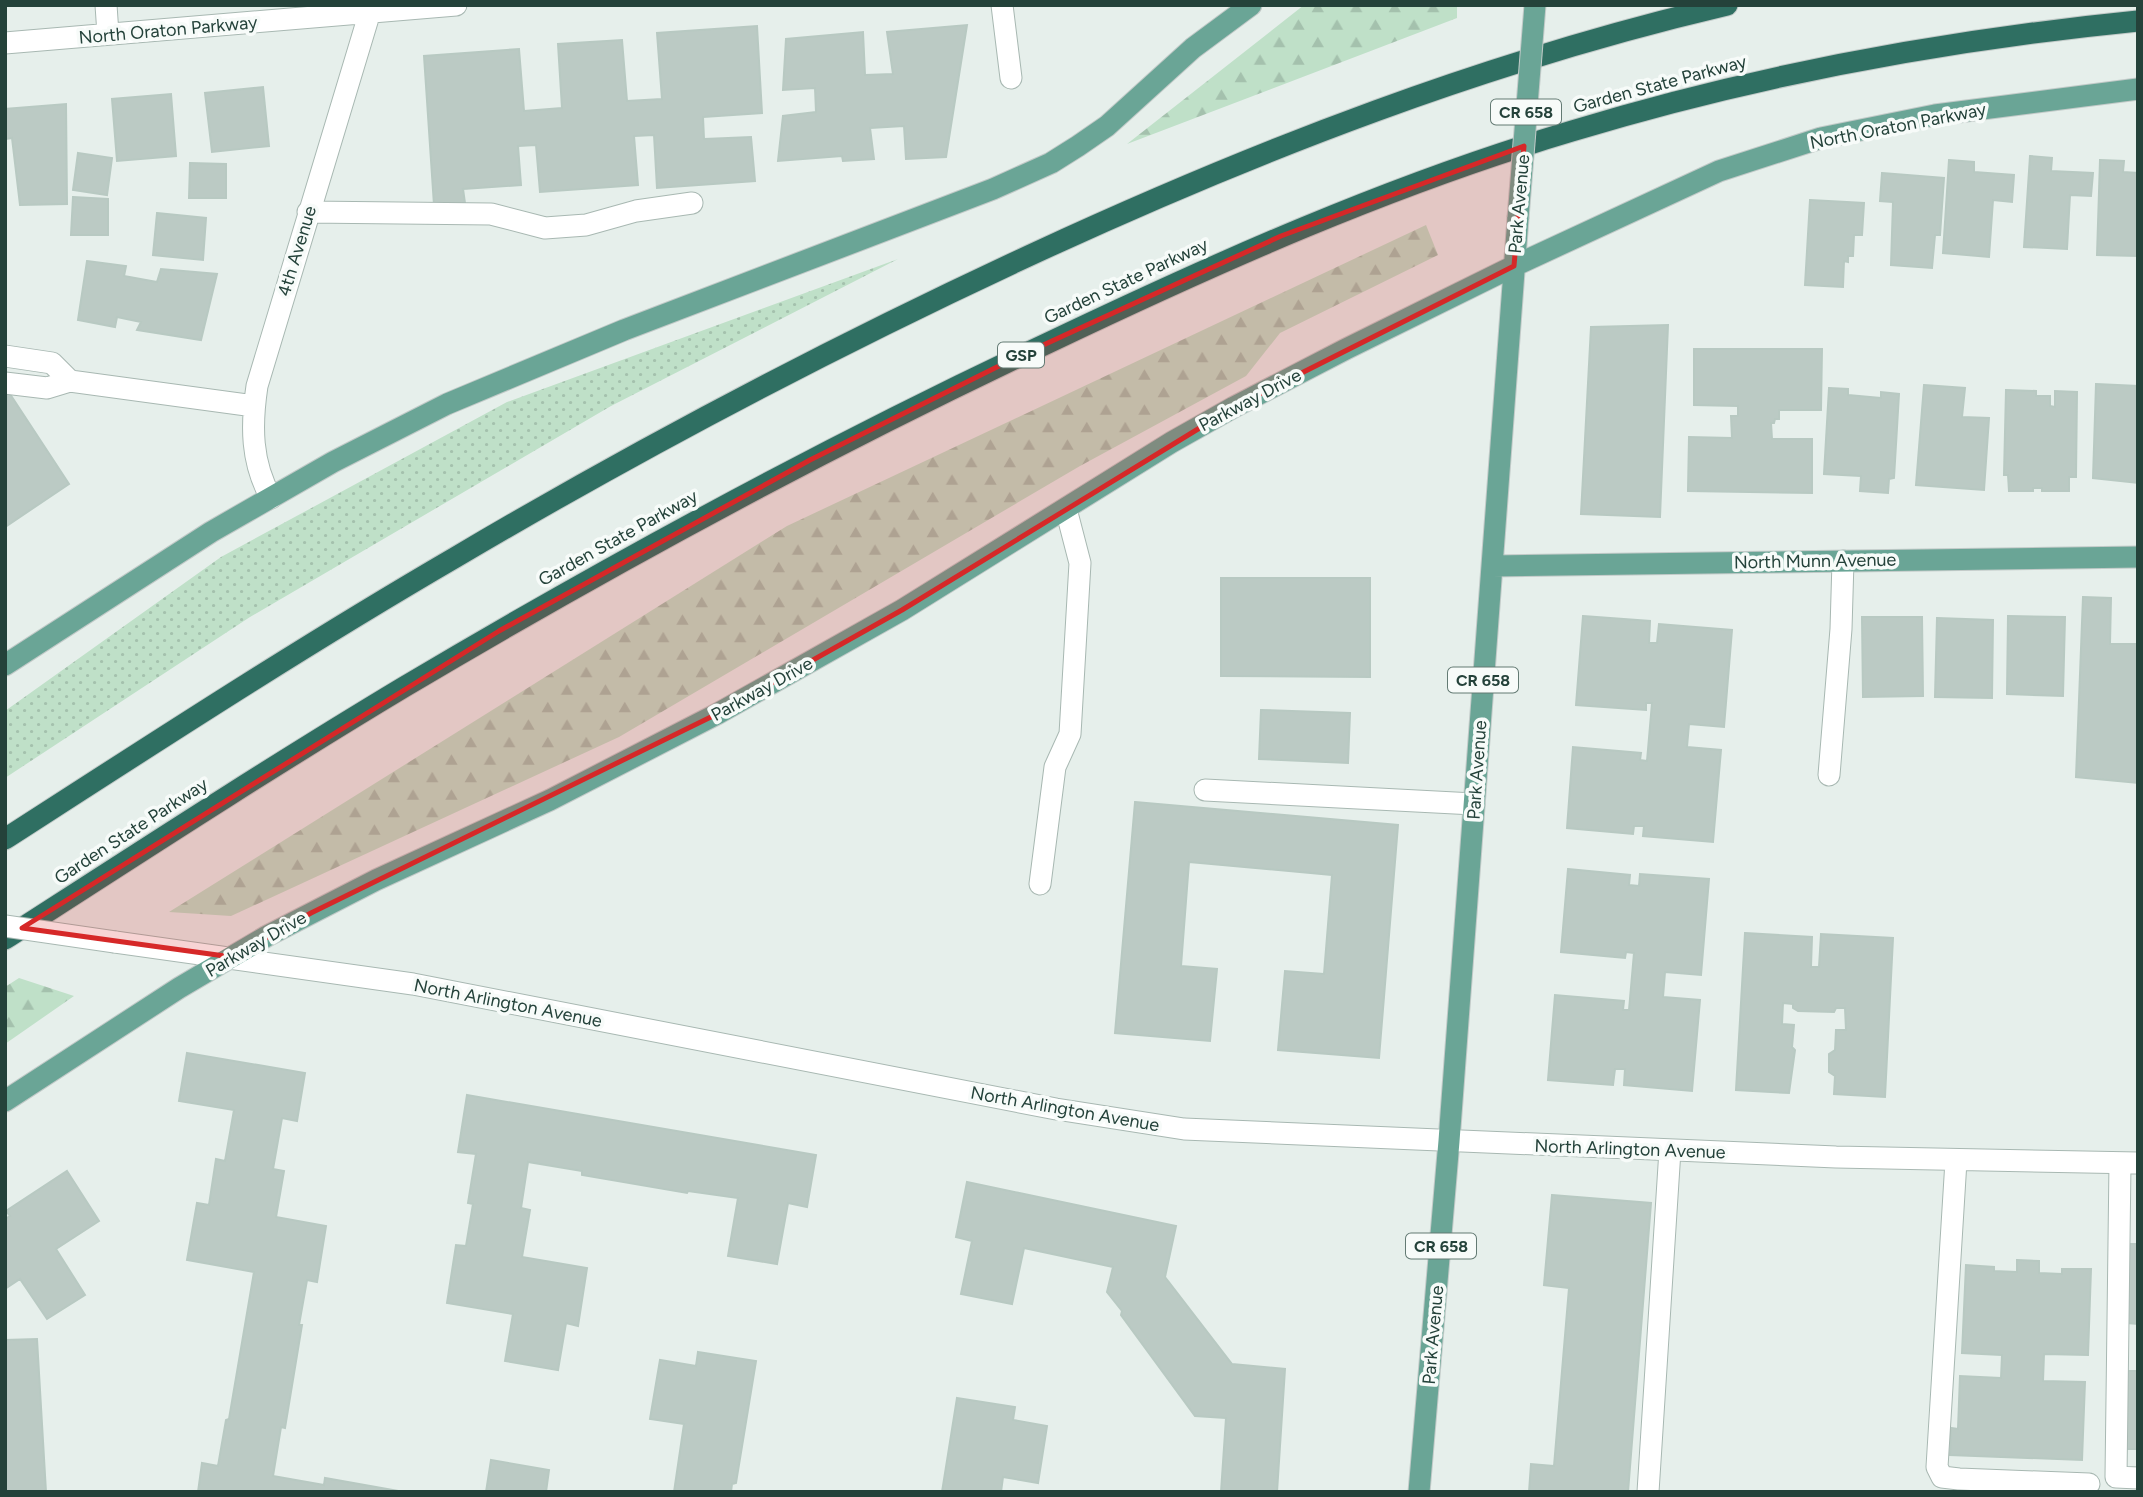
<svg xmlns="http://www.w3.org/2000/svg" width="2143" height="1497" font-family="Figtree,sans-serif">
	<defs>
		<pattern id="grass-dots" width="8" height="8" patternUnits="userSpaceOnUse" patternTransform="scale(1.75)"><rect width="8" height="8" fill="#bfe0c8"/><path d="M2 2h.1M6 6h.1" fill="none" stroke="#a4c1ad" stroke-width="1.8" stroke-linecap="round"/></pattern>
		<pattern id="forest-firs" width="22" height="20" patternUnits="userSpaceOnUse" patternTransform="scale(1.75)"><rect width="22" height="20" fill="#bfe0c8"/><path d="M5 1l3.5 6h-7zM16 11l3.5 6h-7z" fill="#a4c1ad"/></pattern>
	</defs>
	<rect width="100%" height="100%" fill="#e6efeb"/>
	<path fill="url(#grass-dots)" d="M898,259l-287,147 -361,211 -245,161v-67l216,-154 286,-155z"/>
	<path fill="url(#forest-firs)" d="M1304,5h153v13l-330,126z
		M1426,225l12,30 -158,78 -34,43 -166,90 -461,271 -388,179 -62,-4 618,-386z
		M19,978l55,18 -69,48v-57z"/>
	<path fill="#bbcac4" stroke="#b8c9c2" stroke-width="2" d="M967,25l-21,132 -40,2 -2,-33 -34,2 4,31 -31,2 -1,-5 -64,5 5,-45 33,-4 -1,-24 -32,2 3,-51 77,-7 2,43 28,-1 -6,-42z
		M757,26l5,87 -59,4 1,22 47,-2 4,44 -98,7 -3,-53 -20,1 4,49 -98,7 -4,-47 -18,1 3,39 -58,4 2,14 -31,2 -10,-149 95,-7 5,62 38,-3 -4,-64 64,-4 5,61 35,-2 -5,-66z
		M263,87l6,59 -57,6 -7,-59z
		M171,94l5,62 -59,5 -5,-62z
		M66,104l1,100 -47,1 -8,-67 -7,1v-30z
		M78,153l34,5 -5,37 -34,-5z
		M2030,156l22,2 -1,13 42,2 -2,23 -21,-1 -3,54 -43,-2z
		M1949,160l25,2v10l40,3 -2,27 -19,-2 -4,57 -46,-4z
		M2100,160l24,1 -1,11 15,1v83l-41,-1z
		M190,163l36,1v34h-37z
		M1882,173l62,5 -4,57h-5l-3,33 -41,-3 2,-63 -13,-1z
		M73,197l35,2v36h-37z
		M1810,200l54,3 -2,32h-8l-1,21h-5v6l-4,-1 -1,26 -38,-2z
		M157,213l49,5 -3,42 -50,-5z
		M87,261l39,5 -2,10 33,6 4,-13 56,5 -16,66 -64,-10 4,-8 -24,-5 -2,10 -37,-7z
		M1668,325l-8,192 -79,-3 10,-187z
		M1694,349h128l-1,61h-42v9h-4l-1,4h-3l1,16h40v54l-124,-2 1,-54 43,1 -1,-22h7v-10l-44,-1z
		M2096,384l42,2v97l-45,-5z
		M1924,385l41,3 -3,29 27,1 -5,72 -68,-5z
		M1829,388l19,1v6l33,3v-6l18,2 -5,84 -5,1 -1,14 -28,-2 1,-15 -37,-2z
		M2006,390l30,1v5h14v10l5,1v-16l22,1 -1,85h-7v14h-27v-3h-9v3h-24l-1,-16h-4z
		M8,391l61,93 -64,43v-134z
		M1221,578h149v99l-149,-1z
		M2083,597l28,1 -1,46h28v139l-62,-6z
		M1583,616l67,5 -1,22h8l2,-19 73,6 -8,97 -35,-3 -2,23 34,3 -8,92 -70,-6 1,-10h-10l-1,8 -66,-6 6,-81 68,6 -1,7 7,1 5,-58h-6v7l-70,-5z
		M2008,616l57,1 -2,79 -56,-2z
		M1862,617h60l1,79 -60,1z
		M1937,618l56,2 -1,78 -57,-1z
		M1261,710l89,3 -2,50 -89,-4z
		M1135,802l263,23 -19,233 -101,-8 7,-79 39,3 8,-99 -143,-13 -8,104 36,3 -7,72 -95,-8z
		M1568,869l62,6 -1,10 10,1 1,-12 69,5 -8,96 -36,-3 -2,25 37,3 -8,91 -68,-6 1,-16h-10l-2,16 -65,-5 7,-85 69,6 -1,9h6l5,-57 -8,-1 -1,6 -64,-6z
		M1745,933l67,4 -1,30h8l2,-33 72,4 -8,159 -51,-3 1,-18 -6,-4v-18l6,-4 1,-20h10l-1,-22h-9l-2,4 -36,-1 -5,-3v-4l-10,-1 -1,21 12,1 -2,22 3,3 -6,43 -53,-3z
		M187,1053l118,20 -8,48 -15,-3 -9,51 11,2 -8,46 50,9 -9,56 -10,-2 -8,45h3l-17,103 -4,-1 -8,49 51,9 1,-7 79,14h-206l4,-29 16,3 8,-46 3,-1 25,-147 -67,-12 10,-57 12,2 7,-46 9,2 9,-51 -55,-9z
		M467,1095l349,60 -9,52 -19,-4 -11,61 -49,-8 10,-58 -50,-7 -1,2 -105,-18v-4l-54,-9 -7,46 9,2 -8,47 65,11 -9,58 -12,-3 -8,47 -53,-9 8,-47 -66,-11 9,-58 10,1 7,-42 -5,-1 8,-49 -18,-2z
		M67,1171l32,50 -43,28 29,46 -38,24 -27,-40 -15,10v-70l5,-3 -4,-5z
		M967,1182l209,44 -11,51 67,87 53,5 -8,123h-56l5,-74 -31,-2 -74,-101 1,-4 -15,-19 6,-25 -89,-19 -12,56 -51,-10 11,-53 -16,-4z
		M1552,1195l99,8 -23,289h-99l2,-28 23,2 15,-178 -25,-3z
		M2129,1244h9v80l-11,-1z
		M2017,1260l22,1v12l23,1v-5h29l-3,86 -44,-1 -1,27 42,1 -3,78 -132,-5 1,-27 7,1 2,-53 41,2 1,-23 -40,-2 4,-88 28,2v4l23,1z
		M37,1339l9,153h-41v-152z
		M698,1352l58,9 -20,122 -4,1 -1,8h-57l10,-68 -34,-5 10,-59 36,6z
		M2126,1371h12v78h-14z
		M957,1398l58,9 -2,13 34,6 -9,57 -35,-6 -2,15h-59z
		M491,1460l58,10 -3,22h-60z"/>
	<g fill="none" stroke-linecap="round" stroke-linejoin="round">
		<defs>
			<path id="minor" d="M106,5l2,29
				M1002,5l9,73
				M5,43l451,-38
				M308,212l183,2 54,14 41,-3 50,-14 56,-8
				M5,356l47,7 18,18 -23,7 -42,-5
				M70,381l184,25
				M271,498c-20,-36 -20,-72 -14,-112l115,-381
				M1829,775l12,-146 2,-68
				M1205,790l269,14
				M1040,884l15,-117 15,-33 10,-171 -14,-54
				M115,942l298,42 643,125 128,20 652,28 302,6
				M1956,1161l-19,306 5,10 17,2 130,5
				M2120,1163l-4,314 22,1
				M1648,1492l22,-342"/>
			<path id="major" d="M1492,566l646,-9
				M5,665l206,-133 122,-70 114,-58 177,-74 369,-141 58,-26 27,-17 29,-20 86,-78 58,-43
				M5,1101l174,-113 88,-52 109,-56 174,-80 167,-86 185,-104 270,-168 62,-35 112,-58 168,-83 205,-95 102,-33 114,-23 203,-26
				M1419,1492l30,-351 69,-923"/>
			<path id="highway" d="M5,839c149,-96 298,-193 451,-282 188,-111 382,-213 581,-305 223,-103 451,-191 690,-247
				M5,939c132,-85 264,-171 399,-252 209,-124 423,-240 644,-344 170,-81 342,-158 524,-212 184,-56 375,-91 566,-110"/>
		</defs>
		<use href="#minor" stroke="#a8b8b2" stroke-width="23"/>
		<use href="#major" stroke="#c2cac8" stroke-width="23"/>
		<use href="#highway" stroke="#c2cac8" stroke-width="23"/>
		<use href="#minor" stroke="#fff" stroke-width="21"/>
		<use href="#major" stroke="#6aa596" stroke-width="21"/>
		<use href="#highway" stroke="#2f6f62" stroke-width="21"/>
		<defs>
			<path id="minor-bridge" d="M5,926l110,16"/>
			<path id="major-bridge" d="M1518,218l17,-213"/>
		</defs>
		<use href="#minor-bridge" stroke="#a8b8b2" stroke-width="23" stroke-linecap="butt"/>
		<use href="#major-bridge" stroke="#c2cac8" stroke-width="23" stroke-linecap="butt"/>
		<use href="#minor-bridge" stroke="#fff" stroke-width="21"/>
		<use href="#major-bridge" stroke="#6aa596" stroke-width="21"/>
	</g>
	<path fill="#d62828" fill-opacity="0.2" stroke="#d62828" stroke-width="5" stroke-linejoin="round" d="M1524,146l-10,120 -280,141 -332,203 -185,104 -406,199 -79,44 -210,-29 477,-297 311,-171 205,-102 266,-122z"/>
	<g text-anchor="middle" stroke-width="7" stroke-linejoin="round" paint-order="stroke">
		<g fill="#f7fbf9" stroke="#637a73" stroke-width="2">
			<rect x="1491" y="99.5" width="70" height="25" rx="5"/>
			<rect x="998" y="342.5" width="46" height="25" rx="5"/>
			<rect x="1448" y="667.5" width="70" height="25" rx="5"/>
			<rect x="1406" y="1233.5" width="70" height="25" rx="5"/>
		</g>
		<g font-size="16" font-weight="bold" fill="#24423a">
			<text x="1526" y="118">CR 658</text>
			<text x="1021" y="361">GSP</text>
			<text x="1483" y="686">CR 658</text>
			<text x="1441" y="1252">CR 658</text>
		</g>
		<g font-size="18" fill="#24423a" stroke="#f7fbf9">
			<text transform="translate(168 30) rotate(-5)" y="6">North Oraton Parkway</text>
			<text transform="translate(1660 84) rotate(-15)" y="6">Garden State Parkway</text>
			<text transform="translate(1898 126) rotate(-11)" y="6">North Oraton Parkway</text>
			<text transform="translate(1519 204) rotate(-85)" y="6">Park Avenue</text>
			<text transform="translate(297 251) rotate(-73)" y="6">4th Avenue</text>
			<text transform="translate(1126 281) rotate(-25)" y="6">Garden State Parkway</text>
			<text transform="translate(1250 400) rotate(-28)" y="6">Parkway Drive</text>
			<text transform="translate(618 538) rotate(-29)" y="6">Garden State Parkway</text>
			<text transform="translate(1815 561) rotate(-1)" y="6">North Munn Avenue</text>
			<text transform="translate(762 689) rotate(-29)" y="6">Parkway Drive</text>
			<text transform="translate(1477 770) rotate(-86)" y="6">Park Avenue</text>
			<text transform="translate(131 831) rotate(-33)" y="6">Garden State Parkway</text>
			<text transform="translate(256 944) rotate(-30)" y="6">Parkway Drive</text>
			<text transform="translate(508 1003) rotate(11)" y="6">North Arlington Avenue</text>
			<text transform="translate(1065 1109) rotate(10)" y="6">North Arlington Avenue</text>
			<text transform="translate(1630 1149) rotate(2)" y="6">North Arlington Avenue</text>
			<text transform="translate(1433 1335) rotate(-85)" y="6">Park Avenue</text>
		</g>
	</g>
	<rect width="2143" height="1497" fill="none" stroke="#24423a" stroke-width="14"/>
</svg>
